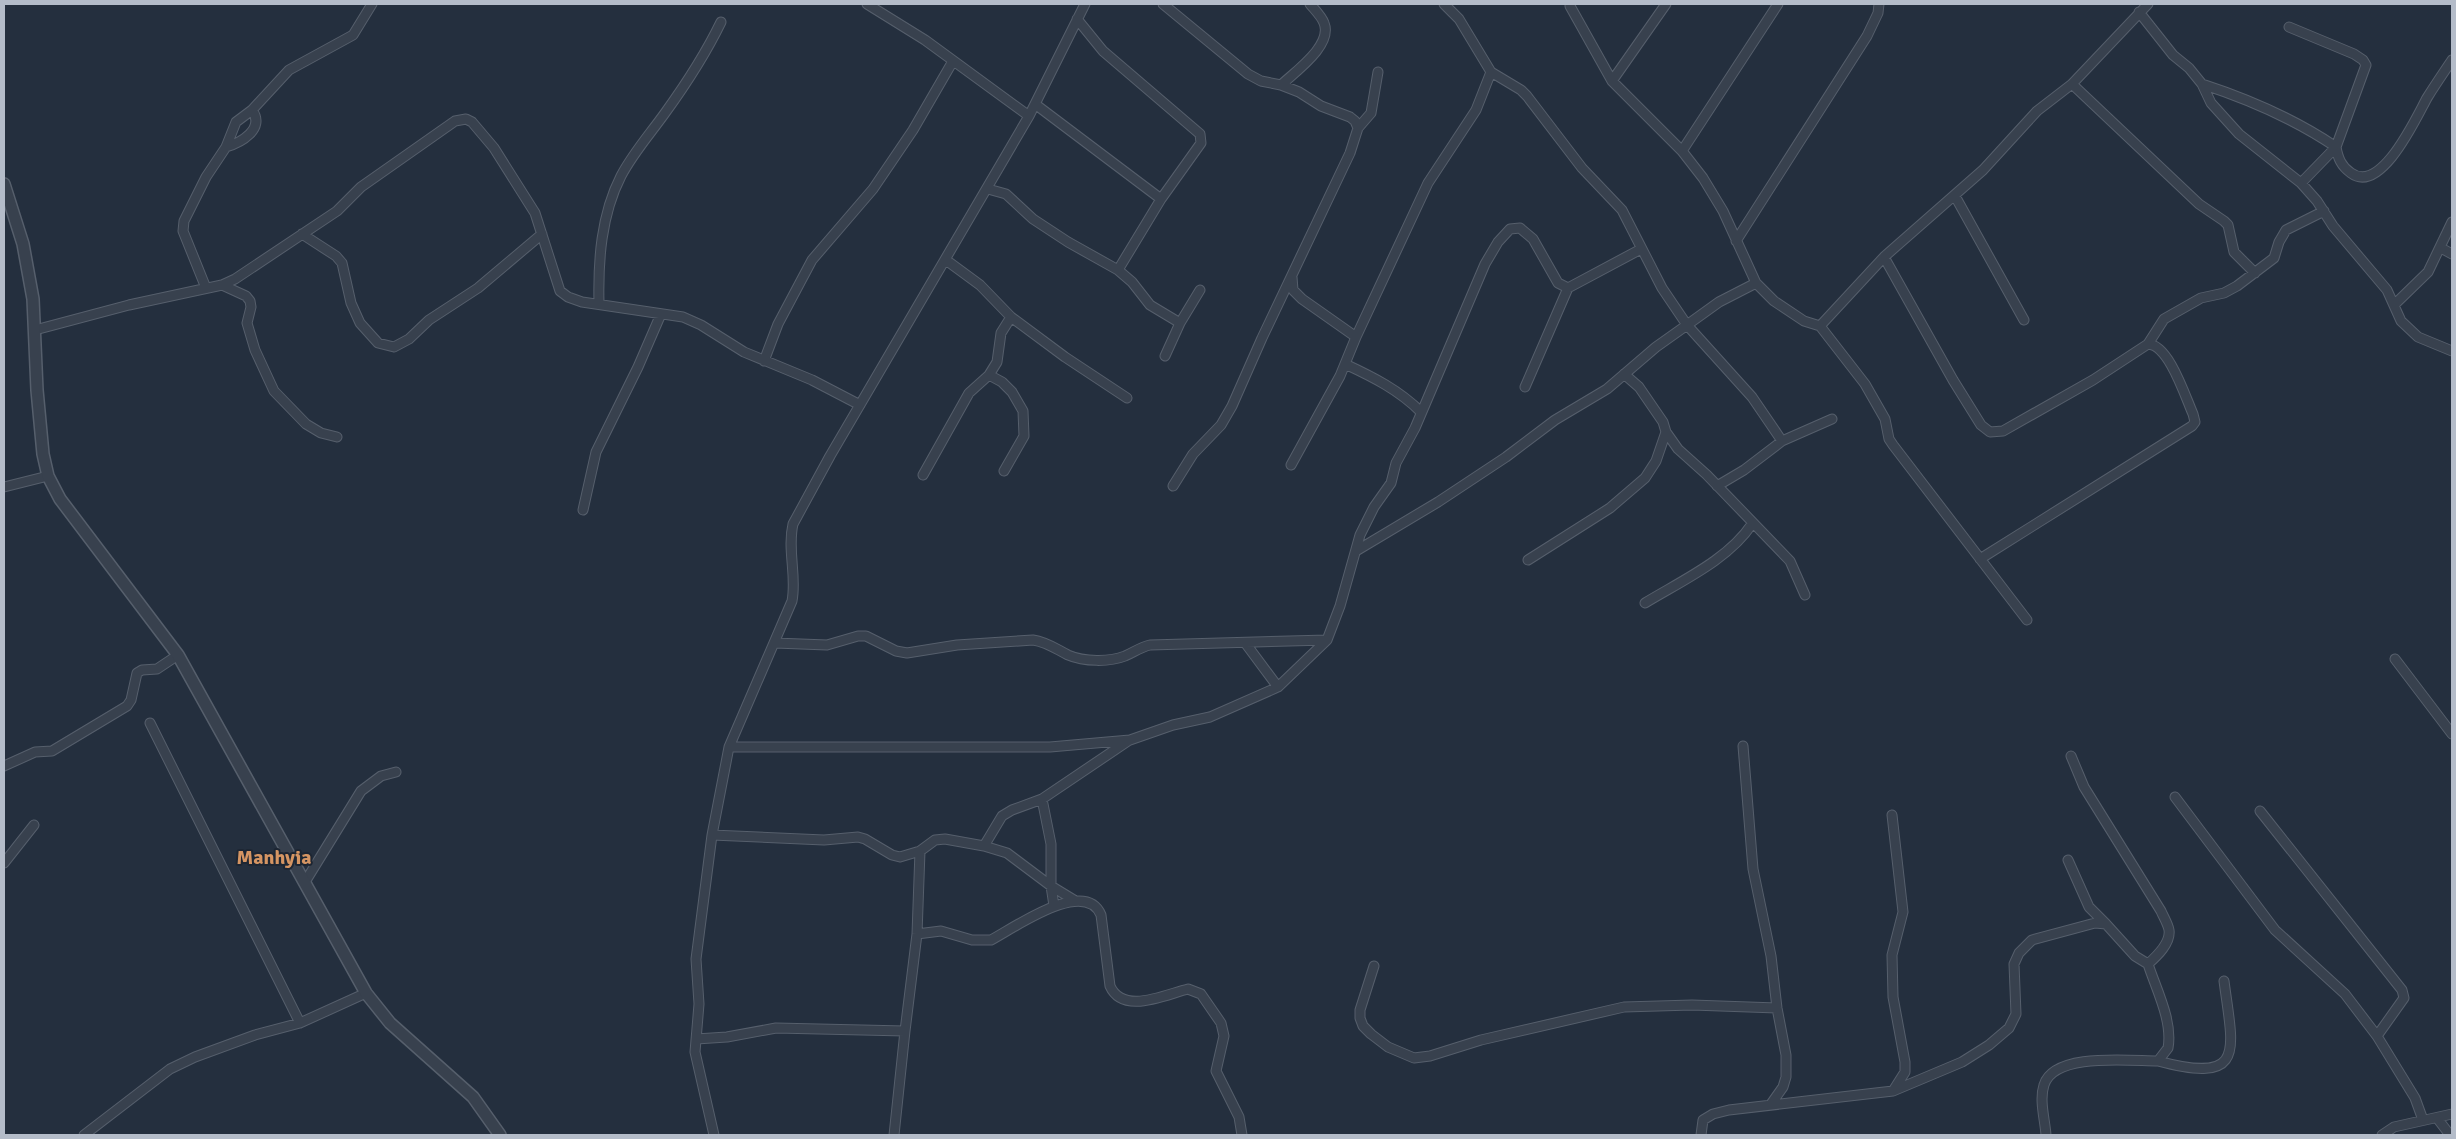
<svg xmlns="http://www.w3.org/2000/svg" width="2456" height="1139" font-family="Signika,sans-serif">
	<rect width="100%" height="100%" fill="#242f3e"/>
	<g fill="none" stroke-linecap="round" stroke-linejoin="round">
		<defs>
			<path id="minor" d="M867,4l58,36 104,76
				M1163,4l85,70 13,7 20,4 18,7 22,14 29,11 5,4 3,7 -8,25 -88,185 -30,68 -11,19 -28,29 -20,32
				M1444,4l15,15 32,53 30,18 6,6 55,72 40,42 40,78 25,37 32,-23 37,-19
				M1570,6l42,75 70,70 21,27 20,33 33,72 18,18 30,20 16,5 45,58 20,35 4,20 4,6 134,175
				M2139,12l34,43 16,13 13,16 9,19 28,31 62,49 16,18 16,25 54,64 14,31 17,16 34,14
				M1077,19l26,32 97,83 1,9 -40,56 -43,71
				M2289,27l65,27 9,6 3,5 -30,82c2,11 5,19 15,26 30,22 65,-55 76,-75 8,-13 17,-26 25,-38
				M1612,81l54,-77
				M2072,84l127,120 25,17 4,4 6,27 21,21
				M2202,84c46,15 94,36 134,63l-35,36
				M1281,85c15,-14 52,-40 43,-62 -2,-6 -9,-13 -14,-19
				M1035,104l126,95
				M1358,128l13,-15 7,-41
				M226,147c14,-4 40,-18 26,-37
				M1682,151l96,-147
				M988,189l18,5 27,25 35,23 50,28 14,12 18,23 30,18
				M1955,196l69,124
				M302,234l34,22 6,7 9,40 9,20 18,20 16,4 15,-8 20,-19 49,-32 64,-54
				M1736,241l131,-205 11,-23 1,-9
				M2441,248l11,6
				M1884,257l69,123 28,45 9,7 13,-1 90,-51 55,-36c21,1 37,52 45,70l2,8 -3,4 -212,133
				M946,260l34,25 31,32 54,40 62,41
				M222,285l24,11 4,5 1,6 -4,16 8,27 19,41 32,33 15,9 16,4
				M206,288l-23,-57 1,-10 22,-44 20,-30 10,-25 16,-12 37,-40 64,-35 19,-31
				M599,303c-1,-42 2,-88 22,-127 12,-23 29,-42 44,-63 21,-29 40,-58 56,-91
				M2394,305l34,-33 24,-50
				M1820,326l64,-69 99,-87 54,-59 35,-27 76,-80
				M35,330l94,-25 93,-20 13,-6 102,-68 24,-24 94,-66 11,-2 6,3 22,26 41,65 25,78 8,6 14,5 101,15 18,8 43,27 68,28 48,25
				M1356,337l72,-154 48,-73 15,-38
				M2148,344l16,-25 37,-21 23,-5 13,-7 37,-28 5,-16 7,-12 38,-19
				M1165,356l15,-33 20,-33
				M764,361l14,-37 34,-64 61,-71 40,-59 40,-69
				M1345,364c28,13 54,26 76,48
				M989,375l13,7 10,10 11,19 1,25 -20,35
				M1525,387l43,-99
				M1666,432l12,17 29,26 83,86 15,34
				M1291,465l49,-89 16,-39 -54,-38 -9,-9 -1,-13
				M923,475l46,-82 20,-18 8,-13 4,-29 10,-16
				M1717,486l27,-16 38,-29 50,-22
				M4,487l44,-11
				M583,510l13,-58 42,-85 23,-53
				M1356,551l82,-49 68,-45 49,-37 52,-31 49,-42 31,-22 65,72 30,44
				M1528,560l82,-52 35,-30 11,-17 10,-29 -3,-10 -24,-35 -15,-13
				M1645,603c36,-22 83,-43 107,-79
				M775,643l52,2 31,-9h8l30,15 11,2 50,-8 76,-5c14,2 23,9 35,15 16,7 42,7 57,1 9,-4 16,-9 25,-11l177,-5
				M1246,644l32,43
				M2395,659l57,75
				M150,723l150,300
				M1743,746l10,123 18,87 6,52 9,47v22l-3,10 -12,17
				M729,747h321l80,-7 43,-15 37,-8 68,-30 49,-47 13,-34 20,-71 14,-28 17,-24 5,-20 19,-35 70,-164 13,-22 12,-13 10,-1 13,11 25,44 10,5 73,-39
				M4,766l31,-14 17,-1 75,-45 4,-6 6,-27 5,-3 15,-1 21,-14
				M2175,797l100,133 70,64 32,42 38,62 8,22
				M1042,799l9,45v42l3,20
				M2260,811l142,179 2,8 -27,38
				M1892,815l11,97 -11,43 1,42 12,65v10l-12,19
				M712,835l112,5 34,-3 7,2 27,16 8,2 20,-6 15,-11 10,-1 39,7 23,7 44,33 23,14
				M984,846l18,-30 10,-6 30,-11 86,-58
				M2068,860l21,47 17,17
				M4,863l30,-38
				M305,882l56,-91 20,-15 15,-4
				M917,934l24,-3 31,9h19c23,-12 94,-63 110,-25l9,71c13,29 54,9 78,3l13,5 20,29 3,13 -8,35 23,46 3,18
				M1374,966l-14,44v8l3,8 8,8 17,13 26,11 16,-2 51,-16 143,-33 68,-2 85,3
				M696,1039l31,-2 49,-9 129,3 12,-97 3,-83
				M2158,1061c89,24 75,-11 66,-80
				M2437,1118l13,17
				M84,1135l86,-66 25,-12 60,-22 45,-12 66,-30
				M714,1135l-19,-83 4,-48 -3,-45 16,-124 17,-88 63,-146c5,-25 -5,-51 1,-77l37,-68 199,-340 56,-112
				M894,1135l11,-104
				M1701,1135l2,-15 10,-6 16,-4 164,-19 69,-29 27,-17 20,-17 7,-14 -2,-50 5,-11 13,-13 63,-17 11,1 29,32 13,8c9,-8 23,-21 21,-34 -1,-6 -6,-14 -8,-19l-77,-124 -13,-31
				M2046,1135c-1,-15 -7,-35 -2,-50 10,-33 86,-24 114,-24l10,-13c5,-27 -12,-59 -20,-84
				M2382,1135l12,-8 58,-13"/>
			<path id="tertiary" d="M4,184l19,60 10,55 4,91 6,64 5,22 12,23 118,156 188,338 24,30 83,74 27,38"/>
		</defs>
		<use href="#minor" stroke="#565f6c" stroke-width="11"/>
		<use href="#tertiary" stroke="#565f6c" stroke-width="14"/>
		<use href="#minor" stroke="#38414e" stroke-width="9"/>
		<use href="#tertiary" stroke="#38414e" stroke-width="11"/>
	</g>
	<g text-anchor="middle" stroke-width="4" stroke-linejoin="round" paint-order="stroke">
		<g font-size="20" font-weight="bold" fill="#d59563" stroke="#1d2633">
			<text x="274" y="864">Manhyia</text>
		</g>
	</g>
	<rect width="2456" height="1139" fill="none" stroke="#b4bcc9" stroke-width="10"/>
</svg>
